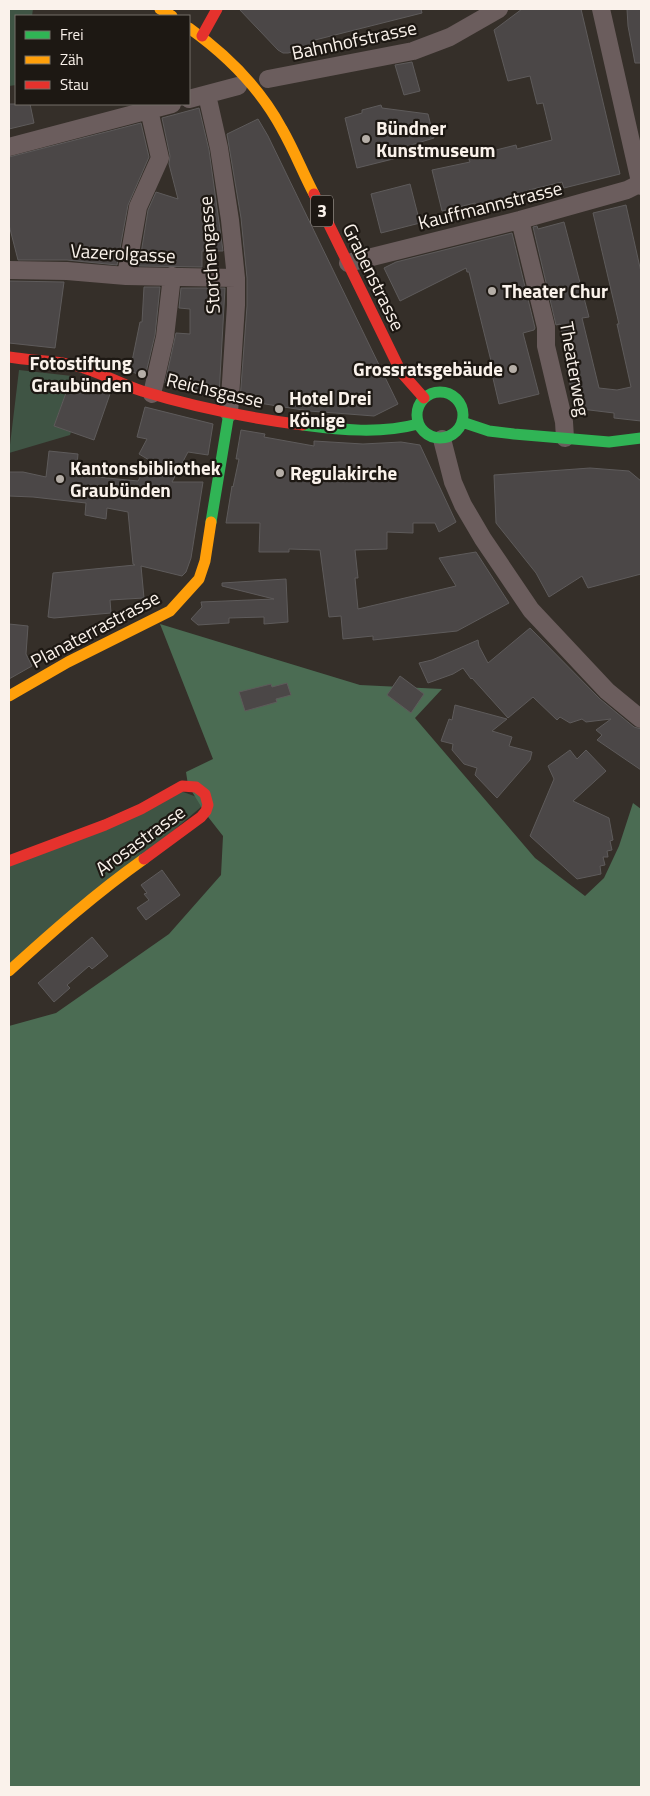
<svg xmlns="http://www.w3.org/2000/svg" width="650" height="1796" font-family="'Titillium Web',sans-serif">
	<rect width="100%" height="100%" fill="#352f29"/>
	<path fill="#3f5444" d="M9,9h24l-1,7h-16v69l-7,1z
		M19,370l53,6 -18,50 17,6 -1,3 -61,18z
		M175,789l33,12 -199,170v-110z"/>
	<path fill="#4b6c53" d="M160,624l200,61 82,4 -27,29 120,140 50,38 19,-18 15,-32 14,-43 8,6v978h-632v-761l47,-13 113,-79 52,-59 2,-39 -18,-23 -17,-28 -2,-13 27,-13z"/>
	<path fill="#4b4747" stroke="#5e5b5b" d="M239,9h182l1,4 -107,27 1,6 -28,7h-5l-5,-3z
		M522,9h59l39,165 -56,14 -2,-6 -33,8 2,7 -28,7v-2l-27,7 -1,-6 -33,8 -10,-41 38,-8 -2,-5 48,-12 1,4 35,-9 -9,-37 -6,1 -7,-28 -22,5 -14,-51z
		M627,9h14v54h-6l-7,-37z
		M412,62l8,29 -16,4 -9,-30z
		M9,104h21l4,19 -25,6z
		M381,105l1,3 46,6 6,24 -23,7 2,9 -56,14 -12,-50 17,-5v-3z
		M199,108l10,42 14,101h-21v16l-63,-1 9,-56 8,-18 22,7 -9,-35 1,-8 -8,-38z
		M258,119l10,17 130,268 -24,12 -65,-5 -69,-11 7,-94v-28l-6,-60 -14,-84z
		M141,123l8,34 -21,48 -11,60 -50,-5h-49l-9,-35v-68z
		M410,184l10,39 -39,10 -10,-39z
		M626,205l15,67v149l-27,-3v-5l-33,-4 -3,-10 -4,1 -8,-32 4,-1 -10,-43 -4,1 -23,-98 4,-1 1,3 26,-7 25,95 -7,1 17,70 18,2 14,-3 -14,-63h2l-26,-111z
		M512,233l23,95 -1,2 -11,3 16,61 -40,10 -7,-30 2,-1 -25,-101h-2l-1,-4 -66,33 -16,-33 12,-6z
		M9,281l55,1 -9,66 -46,-5z
		M144,287h16l-5,48 -10,42 -15,-6 10,-49h2z
		M181,288h44l-6,108 -54,-13 11,-50 14,1v-25l-11,-1z
		M71,379l17,5 22,10 -16,46 -40,-14z
		M145,407l68,17 -5,31 -20,-3 -16,30h31l-12,76 -5,14 -4,4 -41,-10 3,32 -34,2 1,13 -57,5 -6,-1 5,-44 82,-8 -2,-1 -5,-52 -21,-4 -1,11 -21,-4 1,-12 -53,-6 -24,-1v-24h14l23,5 3,-26 29,3 -1,10 12,2 -2,10 51,5 11,-21 -10,-6 8,-15 -10,-2z
		M241,430l24,4 -1,3 50,9v-5l49,3 38,-2 19,3 36,77 -17,10 -4,-9h-22v10l-26,-1v17l-32,1 3,28h-3l3,31 98,-23 -17,-28 37,-6 33,51 -52,28 -84,9v-4l-30,3 -2,-23 -12,1 -9,-67 -31,-1v3h-30l1,-29h-34l6,-37 1,1 6,-28h-3z
		M590,468l39,3 12,10v93l-53,14 -6,-12 -33,21 -13,-24 -40,-50 -2,-48z
		M286,579l2,43 -24,2v-7l-35,1v5l-31,2 -7,-6 11,-12 -1,-5 73,-3 -52,-13v-3z
		M9,624l19,2 -2,28 6,12 -23,13z
		M530,628l70,71 34,28 7,2v41l-44,-30 5,-5 -6,-5 15,-11 -25,3 -4,-3 -12,4 -10,-6 -3,3 -24,-23 -25,21 -36,-40 -1,1 -8,-11 -10,6 -25,9 -9,-20 13,-3 46,-20 1,6 9,17z
		M400,676l24,18 -13,19 -24,-18z
		M287,683l4,12 -15,4 1,3 -32,9 -6,-19 32,-8 1,3z
		M455,705l52,14 -15,12 20,6 -3,9 23,6 -2,8 -33,38 -22,-23 2,-7 -13,-4 -12,-14 1,-6 -12,-3 8,-22 3,1z
		M570,750l7,9 9,-9 20,21 -33,30 36,17 4,22 -3,1 2,9 -5,1 1,6h-5l2,8 -5,1 1,8 -24,5 -47,-43 24,-57 -6,-13z
		M162,870l18,25 -34,25 -9,-12 12,-8 -5,-6 3,-1 -6,-8z
		M92,937l16,19 -16,13 -3,-3 -22,19 3,3 -16,14 -16,-19z"/>
	<g fill="none" stroke-linecap="round" stroke-linejoin="round">
		<path stroke="#6b5d5d" stroke-width="18" d="M601,9l40,177
			M268,79l145,-28 37,-14 49,-28
			M207,95l12,53 11,72 6,58v27l-7,108
			M189,99l49,-13
			M9,147l163,-43
			M520,220l26,107v19l18,76 1,16
			M348,263l172,-43 107,-30 14,-7
			M9,270l58,1 59,5 110,2
			M126,276l12,-69 22,-49 -11,-48
			M152,394l13,-57 7,-61
			M442,439l11,43 10,23 20,34 48,71 76,81 34,28"/>
		<path stroke="#30b455" stroke-width="11" d="M417 415a23 23 0 1 1 46 0a23 23 0 1 1-46 0Z
			M462,422l27,9 25,3 95,8 32,-4
			M303,425c38,5 78,9 115,-1
			M211,522l18,-109"/>
		<path stroke="#ff9f0a" stroke-width="11" d="M160,9l12,7
			M189,28c38,27 71,60 93,101 12,21 21,44 32,65
			M9,696l59,-34 102,-51 29,-32 6,-18 6,-39
			M9,971c43,-39 87,-78 135,-112"/>
		<path stroke="#e5322d" stroke-width="11" d="M202,36l15,-27
			M314,194l87,178 23,26
			M9,357c23,4 46,3 68,9 23,6 43,18 65,25 52,16 107,27 161,34
			M9,861l96,-36 36,-16 41,-23 14,1 9,7 3,11 -2,6 -5,6 -57,42"/>
	</g>
	<g fill="#b5aea7" stroke="#1d1813" stroke-width="2">
		<circle cx="366" cy="139" r="5"/>
		<circle cx="492" cy="291" r="5"/>
		<circle cx="513" cy="369" r="5"/>
		<circle cx="142" cy="374" r="5"/>
		<circle cx="279" cy="409" r="5"/>
		<circle cx="280" cy="473" r="5"/>
		<circle cx="60" cy="479" r="5"/>
	</g>
	<g text-anchor="middle" stroke-width="4.5" stroke-linejoin="round" paint-order="stroke">
		<rect fill="#1d1813" stroke="#b8b1aa" stroke-width="1" x="311" y="195.5" width="22" height="31" rx="4"/>
		<g font-size="18" font-weight="bold" fill="#faf2eb">
			<text x="322" y="217">3</text>
		</g>
		<g font-size="19" fill="#faf2eb" stroke="#1d1813">
			<text transform="translate(354 40) rotate(-12)" y="7">Bahnhofstrasse</text>
			<text transform="translate(490 205) rotate(-14)" y="7">Kauffmannstrasse</text>
			<text transform="translate(123 253) rotate(3)" y="7">Vazerolgasse</text>
			<text transform="translate(209 255) rotate(-94)" y="7">Storchengasse</text>
			<text transform="translate(374 277) rotate(64)" y="7">Grabenstrasse</text>
			<text transform="translate(575 369) rotate(80)" y="7">Theaterweg</text>
			<text transform="translate(215 390) rotate(13)" y="7">Reichsgasse</text>
			<text transform="translate(95 629) rotate(-28)" y="7">Planaterrastrasse</text>
			<text transform="translate(140 840) rotate(-36)" y="7">Arosastrasse</text>
		</g>
		<g font-size="19" font-weight="bold" fill="#faf2eb" stroke="#1d1813" text-anchor="start">
			<text x="376" y="135">Bündner<tspan x="376" dy="22">Kunstmuseum</tspan></text>
			<text x="502" y="298">Theater Chur</text>
			<text x="132" y="370" text-anchor="end">Fotostiftung<tspan x="132" dy="22">Graubünden</tspan></text>
			<text x="503" y="376" text-anchor="end">Grossratsgebäude</text>
			<text x="289" y="405">Hotel Drei<tspan x="289" dy="22">Könige</tspan></text>
			<text x="70" y="475">Kantonsbibliothek<tspan x="70" dy="22">Graubünden</tspan></text>
			<text x="290" y="480">Regulakirche</text>
		</g>
	</g>
	<rect width="650" height="1796" fill="none" stroke="#faf2eb" stroke-width="20"/>
	<rect x="15" y="15" width="175" height="90" fill="#1d1813" stroke="#756f69"/>
	<rect x="25" y="31" width="25" height="8" fill="#30b455" stroke="#756f69"/>
	<text x="60" y="40" font-size="15" fill="#faf2eb">Frei</text>
	<rect x="25" y="56" width="25" height="8" fill="#ff9f0a" stroke="#756f69"/>
	<text x="60" y="65" font-size="15" fill="#faf2eb">Zäh</text>
	<rect x="25" y="81" width="25" height="8" fill="#e5322d" stroke="#756f69"/>
	<text x="60" y="90" font-size="15" fill="#faf2eb">Stau</text>
</svg>
